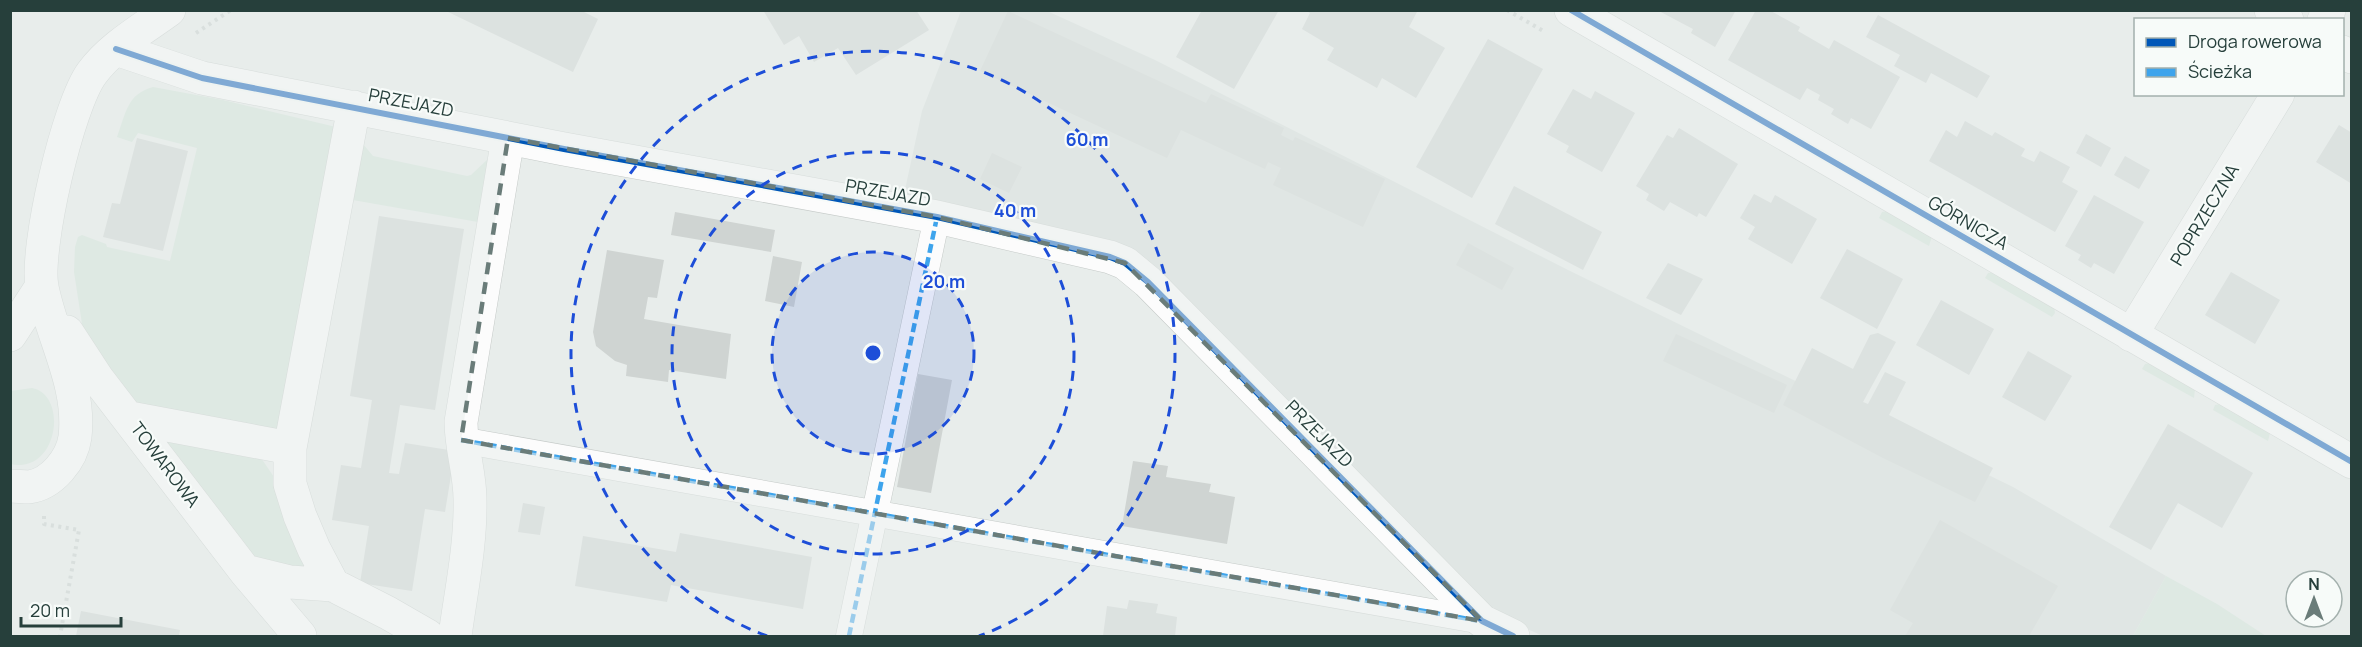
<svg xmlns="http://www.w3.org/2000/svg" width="2362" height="647" font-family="Manrope,sans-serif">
	<rect width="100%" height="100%" fill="#e8edeb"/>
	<path fill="#d7dedb" d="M961,11h86l108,49 413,210 445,217 153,89 -33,60h-590l-49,-22 -341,-341 -250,-74 19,-88z"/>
	<path fill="#d3e4d9" d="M153,87l70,13 113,27 -54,304 -145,-23 -52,-65 -11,-71 1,-25 3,-10 4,-2 24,9 1,3 63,14 27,-113 -59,-15 -6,9 -15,-5c9,-24 10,-43 36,-50z
		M363,144l10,12 94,20 4,-1 18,-17 -11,64 -131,-23z
		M1888,211l44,25 -3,10 -50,-28 3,-6z
		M1993,272l61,35 1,6 -3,4 -67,-39 3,-5z
		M2150,363l45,26 -1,9 -52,-29 3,-5z
		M32,388c37,7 26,87 -22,76l1,-73z
		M2220,404l50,29 -2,8 -55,-31 2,-5z
		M156,438l105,20 13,19 34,81 -8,15 -48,-11z
		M2166,576l51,28 49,32h-133z"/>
	<path fill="#cfd4d2" d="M444,10h136l18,9 -25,53z
		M763,10h153l13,20 -73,45 -18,-27 -24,14 -15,-26 -15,9z
		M1202,10h77l-45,79 -58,-32z
		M1305,10h113l-9,17 36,21 -29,50 -34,-20 -5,10 -50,-28 7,-12 -32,-19 8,-16z
		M1657,10h79l-21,37 -24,-14 2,-4z
		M1756,10h13l31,17 -2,4 31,18 5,-9 66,37 -29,52 -20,-11 -3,6 -17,-10 3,-5 -16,-9 2,-5 -13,-7 -7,12 -72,-40z
		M1008,11l198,92 5,-9 73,34 -3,7 12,6 2,-4 90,42 -22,48 -90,-42 8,-17 -13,-6 -3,7 -84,-39 -14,28 -187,-87z
		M1878,15l112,61 -13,22 -46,-25 -5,10 -32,-17 6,-11 -34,-18z
		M1488,39l55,30 -71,129 -56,-31z
		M1573,89l18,10 4,-8 40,22 -33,59 -36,-20 3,-6 -22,-12z
		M1965,121l27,15 3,-4 30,17 -4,7 13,6 6,-11 30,16 -8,15 16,9 -23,41 -126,-71 17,-31 11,7z
		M2339,125l13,8v51l-36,-22z
		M1679,128l59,36 -32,53 -7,-4 -2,4 -27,-15 -6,9 -18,-11 3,-6 -13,-8 31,-51 6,3z
		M2086,134l25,14 -10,19 -25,-14z
		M137,138l51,13 -25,100 -60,-14 9,-34 8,1z
		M992,153l30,14 -13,26 -29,-14z
		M2125,156l25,14 -11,19 -25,-14z
		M1514,186l88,46 -19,38 -88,-46z
		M1754,194l17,9 4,-8 42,24 -25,45 -44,-25 7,-12 -15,-9z
		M2094,195l50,27 -30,52 -20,-11 -3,5 -13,-8 3,-5 -16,-9z
		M675,212l100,18 -4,22 -100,-17z
		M379,216l85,13 -29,181 -35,-5 -11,68 10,1 6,-31 50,8 -10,61 -20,-3 -13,82 -52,-8 9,-57 -37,-6 9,-55 20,3 11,-68 -22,-4z
		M1468,243l46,25 -12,22 -46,-25z
		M1847,249l56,30 -26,50 -57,-31z
		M607,250l57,10 -7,38 -9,-1 -4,22 87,15 -5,45 -57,-9 -1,12 -42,-6 1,-11 -12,-4 -19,-15 -3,-14z
		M773,256l29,6 -8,45 -29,-6z
		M1668,263l35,16 -22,36 -35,-17z
		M2231,272l49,28 -25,44 -50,-29z
		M1941,300l53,29 -25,46 -53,-30z
		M1878,333l18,9 -33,60 5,2 17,-32 21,10 -17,33 104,53 -18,34 -92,-44 -100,-53 29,-57 41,21 17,-34z
		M1676,334l111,51 -13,28 -111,-52z
		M2028,351l44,25 -27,45 -43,-24z
		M918,374l34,6 -21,113 -34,-6z
		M2168,424l85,49 -31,55 -44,-25 -27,47 -42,-23z
		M1133,461l35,5 -2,11 45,7 -2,8 26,5 -8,47 -105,-18z
		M523,503l22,4 -5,28 -22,-3z
		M1940,520l118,66 -29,50h-124l8,-13 -23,-13z
		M680,533l132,24 -9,52 -132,-24 -4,17 -92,-16 8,-50 93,16z
		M1129,600l29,4 -2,9 21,4 -2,19h-72l4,-30 20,3z
		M81,611l99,19 -1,6h-103z"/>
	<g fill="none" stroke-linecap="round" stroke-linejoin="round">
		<defs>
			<path id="pedestrian" d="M461,440l1021,181
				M849,636l88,-419"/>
			<path id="minor" d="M1571,10l781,452
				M2271,10l16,10
				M2324,20l5,-10
				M116,49l86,29 362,71 373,68 173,40 15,6 23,19 334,339 31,15
				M2342,52l10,5
				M354,107l-64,341v36l10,32 14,33 19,36 55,28 40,23
				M67,332l30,46 148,193 55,65
				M10,335l32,-49
				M2131,335l147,-241
				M130,418l160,30
				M10,486c6,0 13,1 19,1 23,-3 43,-28 46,-50 6,-53 -23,-99 -33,-150 -7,-39 26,-182 50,-214 19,-26 51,-44 77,-63
				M245,571l45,11 43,3
				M455,636c6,-45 16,-91 15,-137 0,-26 -9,-51 -9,-77l47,-284"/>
		</defs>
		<use href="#pedestrian" stroke="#c5cac8" stroke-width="27"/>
		<use href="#minor" stroke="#c5cac8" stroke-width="34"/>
		<path stroke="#c7cecd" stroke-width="4" stroke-dasharray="3 4.5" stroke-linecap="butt" d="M1507,10l38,22
			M196,33l35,-23
			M44,516v8l35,6 -19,106"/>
		<use href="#pedestrian" stroke="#fcfcfc" stroke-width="26"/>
		<use href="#minor" stroke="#fcfcfc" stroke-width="33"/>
		<path stroke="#3ea4ec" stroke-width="4.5" stroke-dasharray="9 4.5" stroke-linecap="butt" d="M461,440l1019,181
			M849,636l88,-419"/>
		<defs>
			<path id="cycleway" d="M1571,10l781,452
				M116,49l86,29 362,71 373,68 173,40 15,6 23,19 334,339 31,15"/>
		</defs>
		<use href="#cycleway" stroke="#f7fbf9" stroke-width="10"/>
		<use href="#cycleway" stroke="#0057b8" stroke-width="6"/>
	</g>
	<path d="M0 0H2362V647H0ZM508,138l429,79 188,46 357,358 -1021,-181z" fill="#e8edeb" fill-opacity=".55" fill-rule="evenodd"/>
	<path fill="none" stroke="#6a7c79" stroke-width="4.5" stroke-dasharray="12 8" stroke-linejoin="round" d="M508,138l429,79 188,46 357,358 -1021,-181z"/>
	<circle cx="873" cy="353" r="101" fill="#1d4ed8" fill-opacity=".12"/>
	<g fill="none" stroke="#1d4ed8" stroke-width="3" stroke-dasharray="10 8">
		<circle cx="873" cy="353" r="101"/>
		<circle cx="873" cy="353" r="201"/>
		<path d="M767 636A302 302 0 1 1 979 636"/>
	</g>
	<g text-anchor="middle" stroke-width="4.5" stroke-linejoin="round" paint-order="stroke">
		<g font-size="18" fill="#263f3b" stroke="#f7fbf9">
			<text transform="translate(411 103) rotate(11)" y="6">PRZEJAZD</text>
			<text transform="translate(888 193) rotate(10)" y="6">PRZEJAZD</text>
			<text transform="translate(2205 215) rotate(-59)" y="6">POPRZECZNA</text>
			<text transform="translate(1968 223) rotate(30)" y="6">GÓRNICZA</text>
			<text transform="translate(1319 434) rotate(45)" y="6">PRZEJAZD</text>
			<text transform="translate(165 465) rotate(53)" y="6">TOWAROWA</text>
		</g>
	</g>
	<circle cx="873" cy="353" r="9" fill="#1d4ed8" stroke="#f7fbf9" stroke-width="3"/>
	<g font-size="18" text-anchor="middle" font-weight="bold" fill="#1d4ed8" stroke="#f7fbf9" stroke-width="4.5" stroke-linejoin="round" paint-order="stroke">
		<text x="1087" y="146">60 m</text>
		<text x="1015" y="217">40 m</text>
		<text x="944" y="288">20 m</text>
	</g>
	<rect width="2362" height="647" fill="none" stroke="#263f3b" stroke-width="24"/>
	<rect x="2134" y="18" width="210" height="78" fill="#f7fbf9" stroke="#a3b0ad" stroke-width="1.5"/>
	<rect x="2146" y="38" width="30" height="9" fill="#0057b8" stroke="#a3b0ad" stroke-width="1.5"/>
	<text x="2188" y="48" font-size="18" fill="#263f3b">Droga rowerowa</text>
	<rect x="2146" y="68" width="30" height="9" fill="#3ea4ec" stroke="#a3b0ad" stroke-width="1.5"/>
	<text x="2188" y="78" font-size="18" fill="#263f3b">Ścieżka</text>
	<g transform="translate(2314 599)"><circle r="28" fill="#f7fbf9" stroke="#a3b0ad" stroke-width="1.5"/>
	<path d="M0-4.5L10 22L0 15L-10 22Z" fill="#6a7c79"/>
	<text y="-9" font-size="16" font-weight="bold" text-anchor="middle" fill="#263f3b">N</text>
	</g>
	<path d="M21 617v9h100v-9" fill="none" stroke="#263f3b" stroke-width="3"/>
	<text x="30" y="617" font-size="18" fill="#263f3b" stroke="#f7fbf9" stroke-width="4.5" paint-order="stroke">20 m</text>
</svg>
